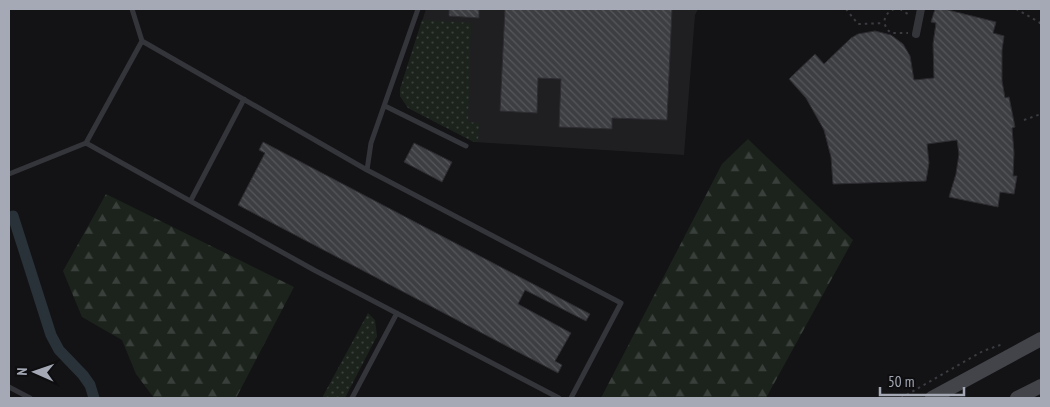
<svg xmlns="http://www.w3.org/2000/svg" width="1050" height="407" font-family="'PT Sans Narrow',sans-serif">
	<defs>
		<pattern id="grass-dots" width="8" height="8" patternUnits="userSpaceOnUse" patternTransform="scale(1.25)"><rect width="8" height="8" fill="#1b231c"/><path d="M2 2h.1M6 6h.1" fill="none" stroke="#39403b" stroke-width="1.8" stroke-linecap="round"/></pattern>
		<pattern id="forest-firs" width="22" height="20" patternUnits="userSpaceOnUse" patternTransform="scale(1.25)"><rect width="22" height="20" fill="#1b231c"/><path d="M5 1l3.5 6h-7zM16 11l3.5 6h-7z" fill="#39403b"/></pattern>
		<pattern id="building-back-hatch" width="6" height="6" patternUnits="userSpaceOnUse" patternTransform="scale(1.25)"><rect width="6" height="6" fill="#3d3e42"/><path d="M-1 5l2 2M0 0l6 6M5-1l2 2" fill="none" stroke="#56575b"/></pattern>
	</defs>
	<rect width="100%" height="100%" fill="#131315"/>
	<path fill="#1f1f22" d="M426,9h272l-3,6 -11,140 -210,-13 -66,-34 -8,-12v-7z"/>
	<path fill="url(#grass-dots)" d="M422,20l49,3 -3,99 11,1 -1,19h-4l-66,-34 -8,-12v-7z
		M368,313l7,7 2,16 -32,62h-23z"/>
	<path fill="url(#forest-firs)" d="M748,139l105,101 -87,158h-165l121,-234z
		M106,194l188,93 -58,111h-82l-18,-24 -14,-34 -40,-23 -19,-46z"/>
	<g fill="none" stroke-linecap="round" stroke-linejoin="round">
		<path stroke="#293239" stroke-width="11" d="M13,216l38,119 8,15 24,25 7,10 4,13"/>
	</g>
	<path fill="url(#building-back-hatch)" stroke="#2d2d31" d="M449,9h30v9l-30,-2z
		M505,9h167l-5,111 -55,-2v11l-53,-2 2,-48 -23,-1 -1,35 -37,-2z
		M935,9h9l52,13 -3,11 11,3 -2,14v31l3,17 4,-1 6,30 -3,1 2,25 -1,23h4l-3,18 -14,-2 -2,15 -49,-10 7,-23 3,-20 -2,-14 -30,4 2,19 -3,18 -93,3 -2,-27 -7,-27 -18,-32 -17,-19 26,-25 9,10 27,-26 7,-4 17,-3 16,4 12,9 7,12 4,24 20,-2 -1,-34 3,-21 -5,-1z
		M263,142l327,172 -4,7 -61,-31 -7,14 53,29 -16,28 7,4 -4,8 -320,-168 27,-52 -6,-3z
		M414,143l38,19 -10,20 -38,-20z"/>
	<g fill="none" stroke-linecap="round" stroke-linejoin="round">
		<path stroke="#3a3c41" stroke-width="2" stroke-dasharray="2.5 4" stroke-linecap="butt" d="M846,9l12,15 26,-1
			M894,9c-11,5 -13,16 -3,24h17
			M900,9l11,7
			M1016,9l23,13 2,3
			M1024,120l17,-6
			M901,398l82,-47 20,-7"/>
		<path stroke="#34353a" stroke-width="5" d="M132,9l10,32 225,129 254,133 -50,95
			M385,106l81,40
			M86,143l56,-102
			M367,170l4,-27 47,-134
			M9,174l77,-31 228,127 245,128
			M191,200l53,-101
			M9,387l21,11
			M352,398l45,-85"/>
		<path stroke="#34353a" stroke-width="8" d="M916,34l5,-25"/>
		<path stroke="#42444a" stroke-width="14" d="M932,398l109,-59
			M1017,398l24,-12"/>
	</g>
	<rect width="1050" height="407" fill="none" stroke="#a4a9b5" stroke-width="20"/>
	<g transform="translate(35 372) rotate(272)" stroke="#0e0e10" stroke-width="4" paint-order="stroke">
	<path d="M0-4L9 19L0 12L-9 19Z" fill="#a4a9b5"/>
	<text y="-8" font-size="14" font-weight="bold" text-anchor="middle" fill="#a4a9b5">N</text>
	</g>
	<path d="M880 387v8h84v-8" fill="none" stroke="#a4a9b5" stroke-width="2.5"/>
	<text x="888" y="387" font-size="15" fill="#a4a9b5" stroke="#0e0e10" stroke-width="4" paint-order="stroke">50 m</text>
</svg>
